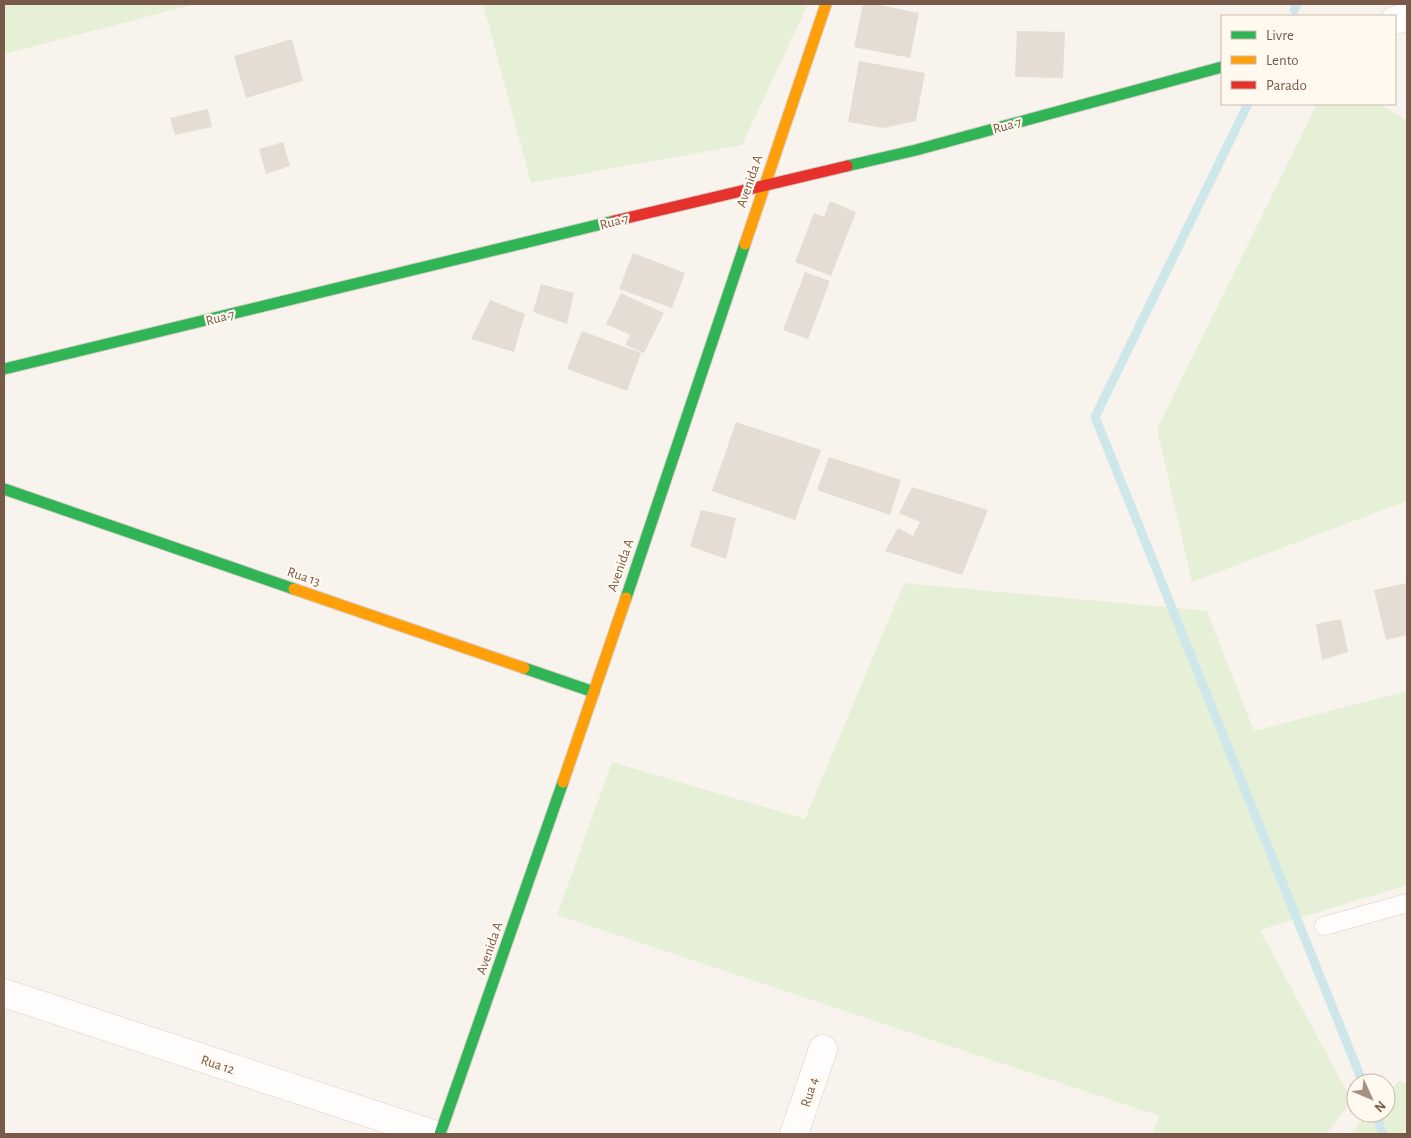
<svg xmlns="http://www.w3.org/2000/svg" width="1411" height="1138" font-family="'Alegreya Sans',sans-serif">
	<rect width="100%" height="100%" fill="#f8f4ed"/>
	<path fill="#e5f0d7" d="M4,4h192l-192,50z
		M483,4h325l-66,141 -211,38z
		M1317,104h63l27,17v380l-215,81 -35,-153z
		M904,583l303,28 47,120 153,-40v194l-147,45 92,171 -26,33h-174l7,-18 -602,-201 55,-153 193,57z
		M1399,1081l8,2v51h-57l19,-21h17v-18z"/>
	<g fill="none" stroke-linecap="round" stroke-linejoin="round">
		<path stroke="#cde7ea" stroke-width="9" d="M1294,10l3,-6
			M1247,106l-152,311 268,666
			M1375,1113l8,21"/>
	</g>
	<path fill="#e5dcd4" d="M863,4h12l44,9 -9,45 -56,-11z
		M1017,31l48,1 -2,46 -48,-1z
		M292,39l11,42 -57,17 -12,-42z
		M859,61l66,12 -9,48 -33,7 -35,-6z
		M208,109l4,18 -37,8 -5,-17z
		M283,142l7,24 -24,8 -7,-25z
		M830,201l26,11 -25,64 -36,-14 19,-49 10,4z
		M633,253l52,20 -13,35 -53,-19z
		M805,272l25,9 -22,58 -25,-9z
		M541,284l33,9 -7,31 -34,-12z
		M621,293l43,20 -20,40 -19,-8 5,-10 -24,-11z
		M490,300l35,14 -11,38 -43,-13z
		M582,331l59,22 -14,38 -60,-22z
		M736,422l85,28 -26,70 -83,-29z
		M829,457l72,23 -11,35 -73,-25z
		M912,487l76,23 -26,65 -77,-24 13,-23 15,8 7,-14 -21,-9z
		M701,510l35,8 -10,41 -36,-13z
		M1407,583v52l-21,5 -12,-50z
		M1341,619l7,33 -26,8 -6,-36z"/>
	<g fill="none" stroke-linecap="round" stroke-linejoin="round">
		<defs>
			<path id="lane" d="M1324,926l83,-23"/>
			<path id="street" d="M1395,20l12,-3
				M4,993l429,141
				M794,1134l29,-85"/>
			<path id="fast" d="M847,166l69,-16 306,-83
				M4,369l610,-148
				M4,489l290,100
				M626,598l119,-354
				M524,668l70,24
				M440,1134l123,-352"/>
			<path id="slow" d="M745,244l81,-240
				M294,589l230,79
				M563,782l63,-184"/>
			<path id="jam" d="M614,221l233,-55"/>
		</defs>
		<use href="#lane" stroke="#d7d0ca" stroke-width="19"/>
		<use href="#street" stroke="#d7d0ca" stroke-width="29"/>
		<use href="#fast" stroke="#d8d0c9" stroke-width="13"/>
		<use href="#slow" stroke="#d8d0c9" stroke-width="13"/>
		<use href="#jam" stroke="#d8d0c9" stroke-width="13"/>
		<use href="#lane" stroke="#fefdfc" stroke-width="18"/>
		<use href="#street" stroke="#fefdfc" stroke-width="28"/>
		<use href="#fast" stroke="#30b455" stroke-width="11"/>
		<use href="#slow" stroke="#ff9f0a" stroke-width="11"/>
		<use href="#jam" stroke="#e5322d" stroke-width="11"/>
	</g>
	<g text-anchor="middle" stroke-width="4.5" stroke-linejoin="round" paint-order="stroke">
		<g font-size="14" fill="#795a4a" stroke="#fff9ef">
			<text transform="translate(1007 125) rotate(-15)" y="5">Rua 7</text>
			<text transform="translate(749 181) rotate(-71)" y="5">Avenida A</text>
			<text transform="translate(614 221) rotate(-14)" y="5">Rua 7</text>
			<text transform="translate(220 317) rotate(-14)" y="5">Rua 7</text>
			<text transform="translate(620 565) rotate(-71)" y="5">Avenida A</text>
			<text transform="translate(304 576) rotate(19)" y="5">Rua 13</text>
			<text transform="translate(489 948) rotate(-71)" y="5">Avenida A</text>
			<text transform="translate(218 1064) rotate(18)" y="5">Rua 12</text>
			<text transform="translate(809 1092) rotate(-72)" y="5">Rua 4</text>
		</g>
	</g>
	<rect width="1411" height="1138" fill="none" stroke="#795a4a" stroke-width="10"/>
	<rect x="1221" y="15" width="175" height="90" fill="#fff9ef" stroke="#c9b9ad"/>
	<rect x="1231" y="31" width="25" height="8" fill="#30b455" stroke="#c9b9ad"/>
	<text x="1266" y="40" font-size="15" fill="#795a4a">Livre</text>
	<rect x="1231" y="56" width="25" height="8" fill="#ff9f0a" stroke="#c9b9ad"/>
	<text x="1266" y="65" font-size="15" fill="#795a4a">Lento</text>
	<rect x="1231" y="81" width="25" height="8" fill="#e5322d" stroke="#c9b9ad"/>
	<text x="1266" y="90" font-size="15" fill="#795a4a">Parado</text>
	<g transform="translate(1371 1098) rotate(134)"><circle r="24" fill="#fff9ef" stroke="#c9b9ad"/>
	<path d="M0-4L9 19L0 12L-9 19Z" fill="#a59083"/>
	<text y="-8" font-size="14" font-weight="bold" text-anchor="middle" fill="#795a4a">N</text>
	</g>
</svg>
